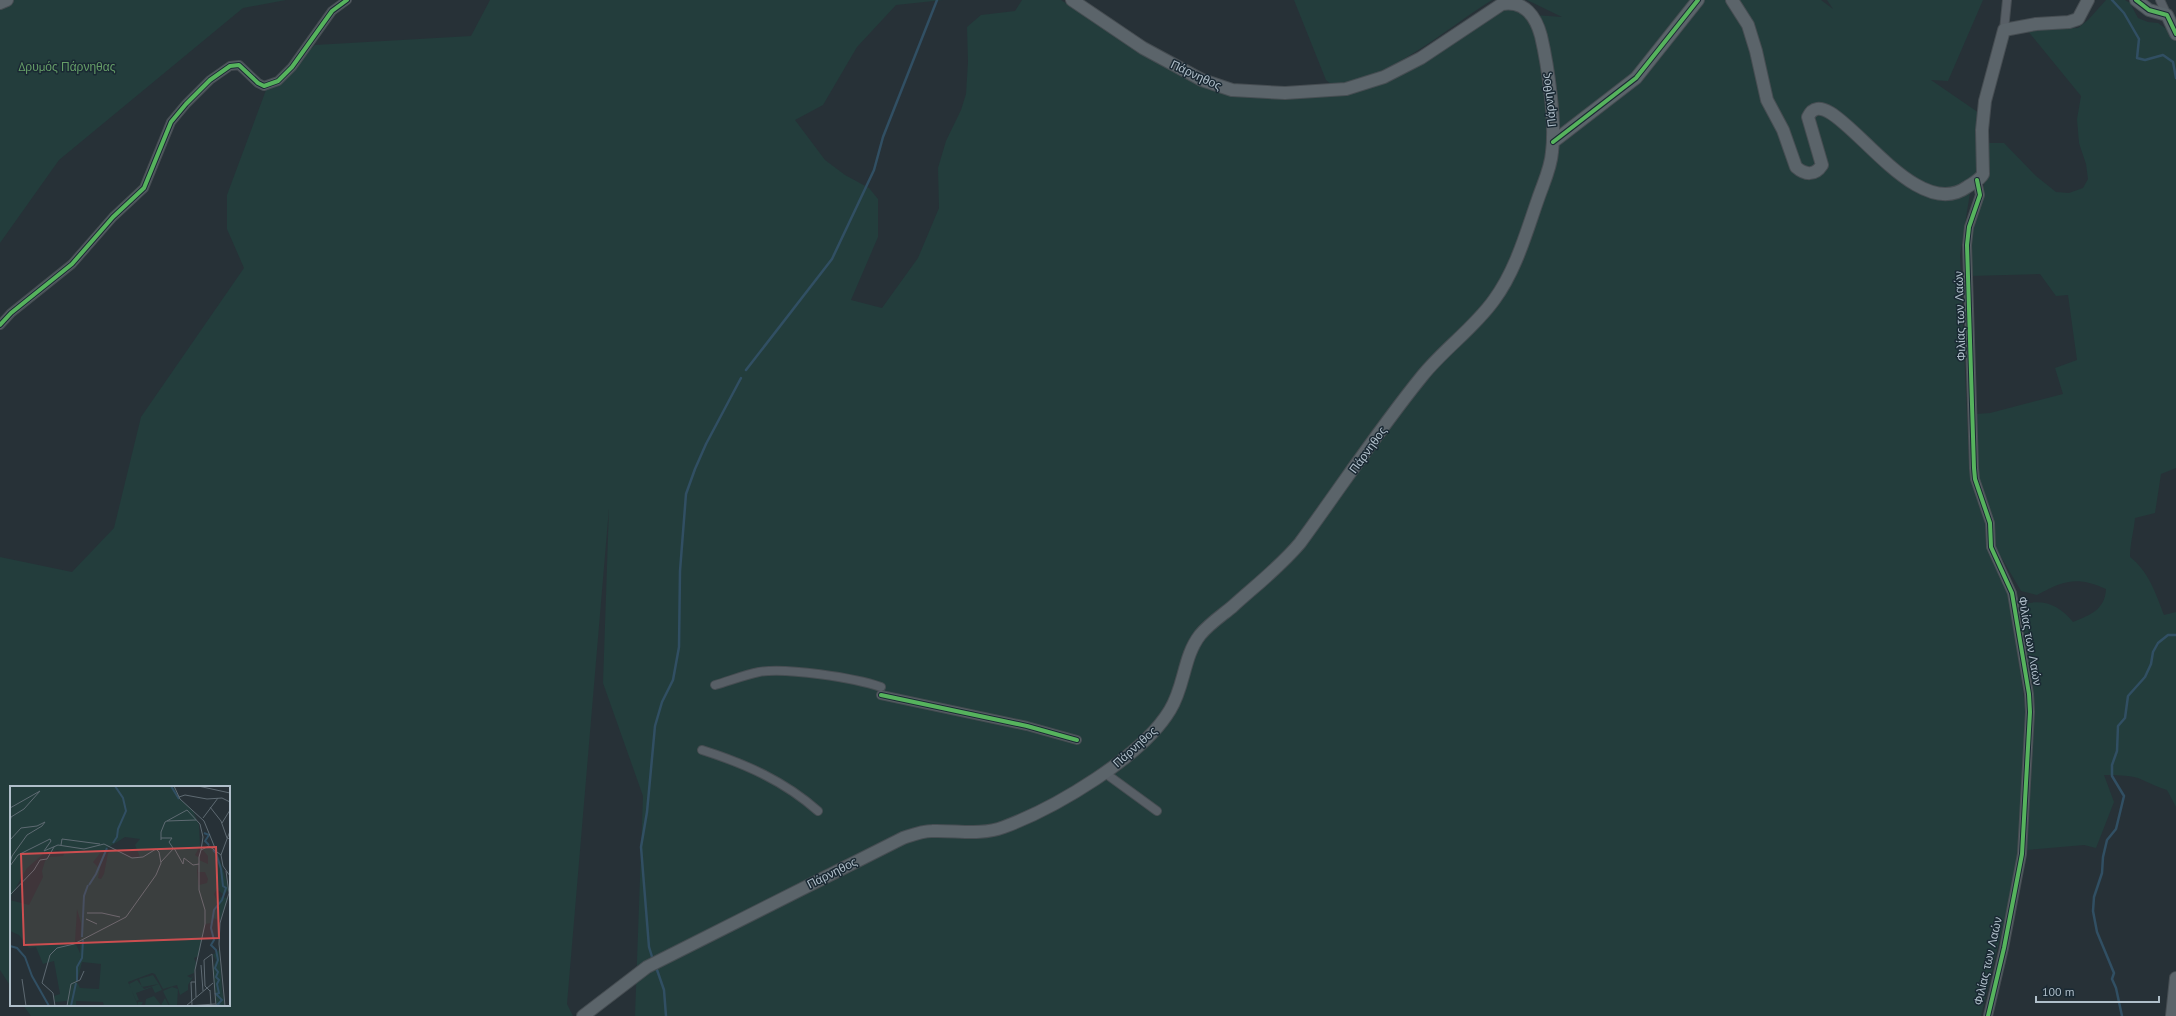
<svg xmlns="http://www.w3.org/2000/svg" width="2176" height="1016" font-family="'PT Sans',sans-serif">
	<rect width="100%" height="100%" fill="#273137"/>
	<path fill="#233d3c" d="M0,0h286l-43,8 -184,152 -59,83z
		M490,0h453l-47,5 -39,42 -34,58 -28,15 30,40 20,15 24,13 9,11v38l-27,63 31,8 36,-50 21,-50 -1,-40 8,-27 15,-31 5,-16 2,-32 -1,-35 14,-12 34,-4 7,-11h39l67,44 121,51 135,-15 116,-72 10,1 12,5 40,3 -35,-17h294l12,9 -6,-9h156l-35,81 -17,-1 48,33 -2,58 -7,22 -10,62 9,207 3,19 13,40 1,25 22,42 18,124 -8,140 -5,33 -32,131h-1346l8,-220 -40,-113 6,-175 -42,496 6,12h-542l-8,-11h206v-218h-218v200l-11,-17v-413l72,15 42,-44 27,-111 103,-149 -17,-39v-34l39,-105 49,-45 156,-9z
		M1294,0h198c-50,31 -99,78 -160,85l-6,-5z
		M2106,0h19l5,3 8,15 10,4 10,1 14,10 4,7v428l-15,6 -6,39 -20,5c-1,13 -5,25 -5,39 19,15 25,35 34,58l12,-3v195l-9,-17c-10,-3 -19,-8 -29,-12 -11,-3 -23,-3 -34,-3l10,27 -18,46 -12,-3 -57,5 7,-127 -3,-35 -15,-80c22,-12 43,-4 57,14 17,-7 32,-12 33,-33 -28,-13 -42,-9 -69,6l-16,-4 -28,-48v-18l-2,-14 -10,-21 -4,-18 -1,-58 14,-1 73,-19 -8,-26 22,-8 -9,-65 -12,1 -16,-22 -70,2 -1,-30 3,-20 8,-21 5,-25 1,-37h18l32,33 20,16 13,1 14,-5 5,-9 -2,-15 -7,-21 -2,-24 4,-23 -54,-66 51,-2 10,-8z"/>
	<g fill="none" stroke-linecap="round" stroke-linejoin="round">
		<path stroke="#314f63" stroke-width="2.5" d="M2112,0l12,13 15,26 -2,19 8,2 18,-5 10,7 3,16
			M746,370l86,-111 42,-89 9,-33 54,-137
			M653,960l-4,-13 -8,-100 6,-35 8,-86 7,-24 11,-22 6,-33 1,-76 6,-77 9,-25 11,-25 35,-66
			M656,967l8,23 2,26
			M2122,1016l-6,-28 -4,-9 2,-6 -17,-41 -4,-21 1,-14 8,-24 1,-16 4,-17 9,-11 8,-33 -12,-20v-11l5,-14 1,-25 7,-8 3,-22 17,-19 6,-13 2,-12 5,-9 10,-8h8"/>
		<defs>
			<path id="street" d="M2160,0l7,15
				M2004,30l3,-30
				M1977,180l3,15 -11,32 -2,18 7,223 1,11 15,44 1,24 21,46 17,101 1,18 -8,142 -18,94 -16,68
				M0,325l11,-12 61,-49 41,-47 31,-29 27,-66 15,-18 24,-24 20,-14 9,-1 19,18 6,3 14,-5 14,-14 40,-56 15,-11
				M715,685c14,-4 29,-10 44,-13 26,-5 96,6 122,15
				M881,695l146,31 50,14
				M702,750c44,14 82,31 116,61
				M1105,773l52,38"/>
			<path id="secondary" d="M1732,0l16,25 8,26 11,49 16,30 13,37c9,8 19,9 26,-2l-14,-48c21,-45 101,112 159,70 6,-4 13,-7 16,-13l-1,-44 3,-29 19,-71 32,-6 33,-2 9,-3 10,-19
				M2136,0l13,10 18,5 9,19
				M0,3l7,-3
				M1553,142l83,-64 62,-78
				M583,1016l64,-49 256,-129c9,-3 19,-7 29,-7 25,-1 48,5 72,-4 51,-19 138,-70 166,-117 15,-24 13,-53 30,-75 9,-11 21,-19 32,-28 23,-21 48,-40 68,-64 41,-56 79,-114 123,-168 22,-27 51,-47 71,-75 22,-30 32,-67 44,-101 5,-15 13,-31 14,-47 4,-30 -4,-86 -11,-116 -5,-19 -16,-36 -39,-32l-81,54 -37,19 -38,12 -61,4 -53,-3 -30,-10 -59,-32 -71,-48
				M2172,1016l4,-38"/>
		</defs>
		<use href="#street" stroke="#464d52" stroke-width="10"/>
		<use href="#secondary" stroke="#464d52" stroke-width="14"/>
		<use href="#street" stroke="#585f66" stroke-width="8"/>
		<use href="#secondary" stroke="#5b646a" stroke-width="12"/>
		<defs>
			<path id="cycleway" d="M2136,0l13,10 18,5 9,19
				M1553,142l83,-64 62,-78
				M1977,180l3,15 -11,32 -2,18 7,223 1,11 15,44 1,24 21,46 17,101 1,18 -8,142 -18,94 -16,68
				M0,325l11,-12 61,-49 41,-47 31,-29 27,-66 15,-18 24,-24 20,-14 9,-1 19,18 6,3 14,-5 14,-14 40,-56 15,-11
				M881,695l146,31 50,14"/>
		</defs>
		<use href="#cycleway" stroke="#1a2933" stroke-width="6"/>
		<use href="#cycleway" stroke="#56b35d" stroke-width="4"/>
	</g>
	<g text-anchor="middle" stroke-width="3" stroke-linejoin="round" paint-order="stroke">
		<g font-size="12" fill="#659d67" stroke="#1a2933">
			<text x="67" y="71">Δρυμός Πάρνηθας</text>
		</g>
		<g font-size="12" fill="#b0bfca" stroke="#1a2933">
			<text transform="translate(1196 75) rotate(25)" y="4">Πάρνηθος</text>
			<text transform="translate(1549 100) rotate(-97)" y="4">Πάρνηθος</text>
			<text transform="translate(1960 316) rotate(-92)" y="4">Φιλίας των Λαών</text>
			<text transform="translate(1368 450) rotate(-54)" y="4">Πάρνηθος</text>
			<text transform="translate(2030 641) rotate(80)" y="4">Φιλίας των Λαών</text>
			<text transform="translate(1135 747) rotate(-42)" y="4">Πάρνηθος</text>
			<text transform="translate(832 873) rotate(-27)" y="4">Πάρνηθος</text>
			<text transform="translate(1988 961) rotate(-77)" y="4">Φιλίας των Λαών</text>
		</g>
	</g>
	<g transform="translate(10 786)">
		<rect width="220" height="220" fill="#273137"/>
		<path d="M0,0h164l4,11 15,14 6,14 1,21 -5,9 4,3 -2,13 2,19v-5l8,-2 1,-4 -3,-7h-7l1,-12 9,4v-8l-5,-6 6,-3 9,7 11,35 -5,6 -7,-6 -3,5 3,8 4,-5 7,1 -8,23 -8,-4 -1,6 -6,1 -7,32 -4,2 2,5 -2,10 -7,3 4,2 3,-3 -6,10v5l-8,5 -3,-10 -14,4 -8,-15 -3,-1 -24,9 10,23v-3h5l-2,4h-37l-1,-4 -27,-1v5h-9v-5l-12,1 -1,-6 6,-2 -6,-33 -11,3 -7,-17 -7,1 -10,-13 -9,-4v-31l19,5 14,-28 -1,-6 3,-10 4,-4 14,-1 2,-4 -8,-2 -14,4 -16,14 -17,30zM115,51l15,2 -5,6 5,12h-12l-14,-8 -6,4 -4,21 -3,5 -3,-1 2,-9 -7,-7 8,-10zM67,123l4,14 -1,30 -5,-11zM72,176l19,2 -2,25 -19,-1 -3,-6zM209,164l3,39 3,17h-9l-3,-38 3,-8 -3,-5zM143,189l6,9 -17,3 -3,-8zM127,194l7,9 15,-5 3,6 -7,3 -3,-6 -16,6 3,7 -3,1 -7,-17zM162,201l6,2 -1,17h-7l-7,-15zM144,210l7,9 4,-7 4,8 -24,-1 1,-6z" fill="#233d3c" fill-rule="evenodd"/>
		<path fill="none" stroke="#314f63" stroke-width="2" d="M161,0l8,13M194,47l5,2 -4,6 4,4M103,57l4,-6 1,-8 8,-18 -3,-13 -8,-12M203,64l3,3 5,16 2,17 3,2 -4,12 -8,10 -3,18 3,12 -3,5 5,5 2,10 -3,8 3,4 -2,5 3,3 -2,4 2,9 -3,1 6,6 -5,5 5,1M79,99l7,-11 11,-26M72,151l2,-41 4,-11M0,160l7,2 8,9 7,19 17,30M67,195v-14l5,-9 1,-18M61,220l5,-23"/>
		<path fill="none" stroke="#5e6a72" stroke-width="1" d="M164,0l6,13 24,22 11,27M188,0l32,7M169,11l6,-2 22,4 15,-1 8,4M200,21l11,14 6,17 3,1M0,22l30,-17 -16,18 -13,8 -1,5M193,32l15,-20M157,35l29,-1M212,37l8,-13M220,45l-9,24 2,11 7,10M151,52h11l-3,4 4,6M0,54l11,-12 16,-2 8,-4 -3,4 -15,9 -15,21 -2,7M151,54v-8l4,-10 22,-12 13,14 3,13 -2,13M51,59l1,-6 38,5M151,76l13,-14 9,16 1,-6 9,7 6,-1M0,80l8,-11 32,-16 1,2 -7,10 14,-6 26,4 20,-5 28,14 11,-1 13,-8 3,3 2,11 -5,12 -30,42 -52,27 -17,4 -7,7 -8,28 11,10 2,13M0,109l24,-25 6,-10 7,-1 7,-12M77,127h15M92,127l18,4M76,133l11,5M191,179l2,26M12,193l4,27M200,204l1,15M200,205l-5,-5 -1,-26 8,-6 4,52M186,211l-1,-27 10,-46v-14l-6,-20v-33l2,-7 8,-4 12,9M57,220l4,-22 9,-4 4,-9M176,220l27,-23M177,220l28,-2M182,220l-1,-24h4M215,220l-6,-62 1,-21 9,-30 -3,-22"/>
		<path fill="#cc4e50" fill-opacity="0.15" stroke="#cc4e50" stroke-width="2" d="M206,61l3,91 -195,7 -3,-91z"/>
		<rect width="220" height="220" fill="none" stroke="#b0bfca" stroke-width="2"/>
	</g>
	<path d="M2036 996v6h123v-6" fill="none" stroke="#b0bfca" stroke-width="2"/>
	<text x="2042" y="996" font-size="12" fill="#b0bfca" stroke="#1a2933" stroke-width="3" paint-order="stroke">100 m</text>
</svg>
